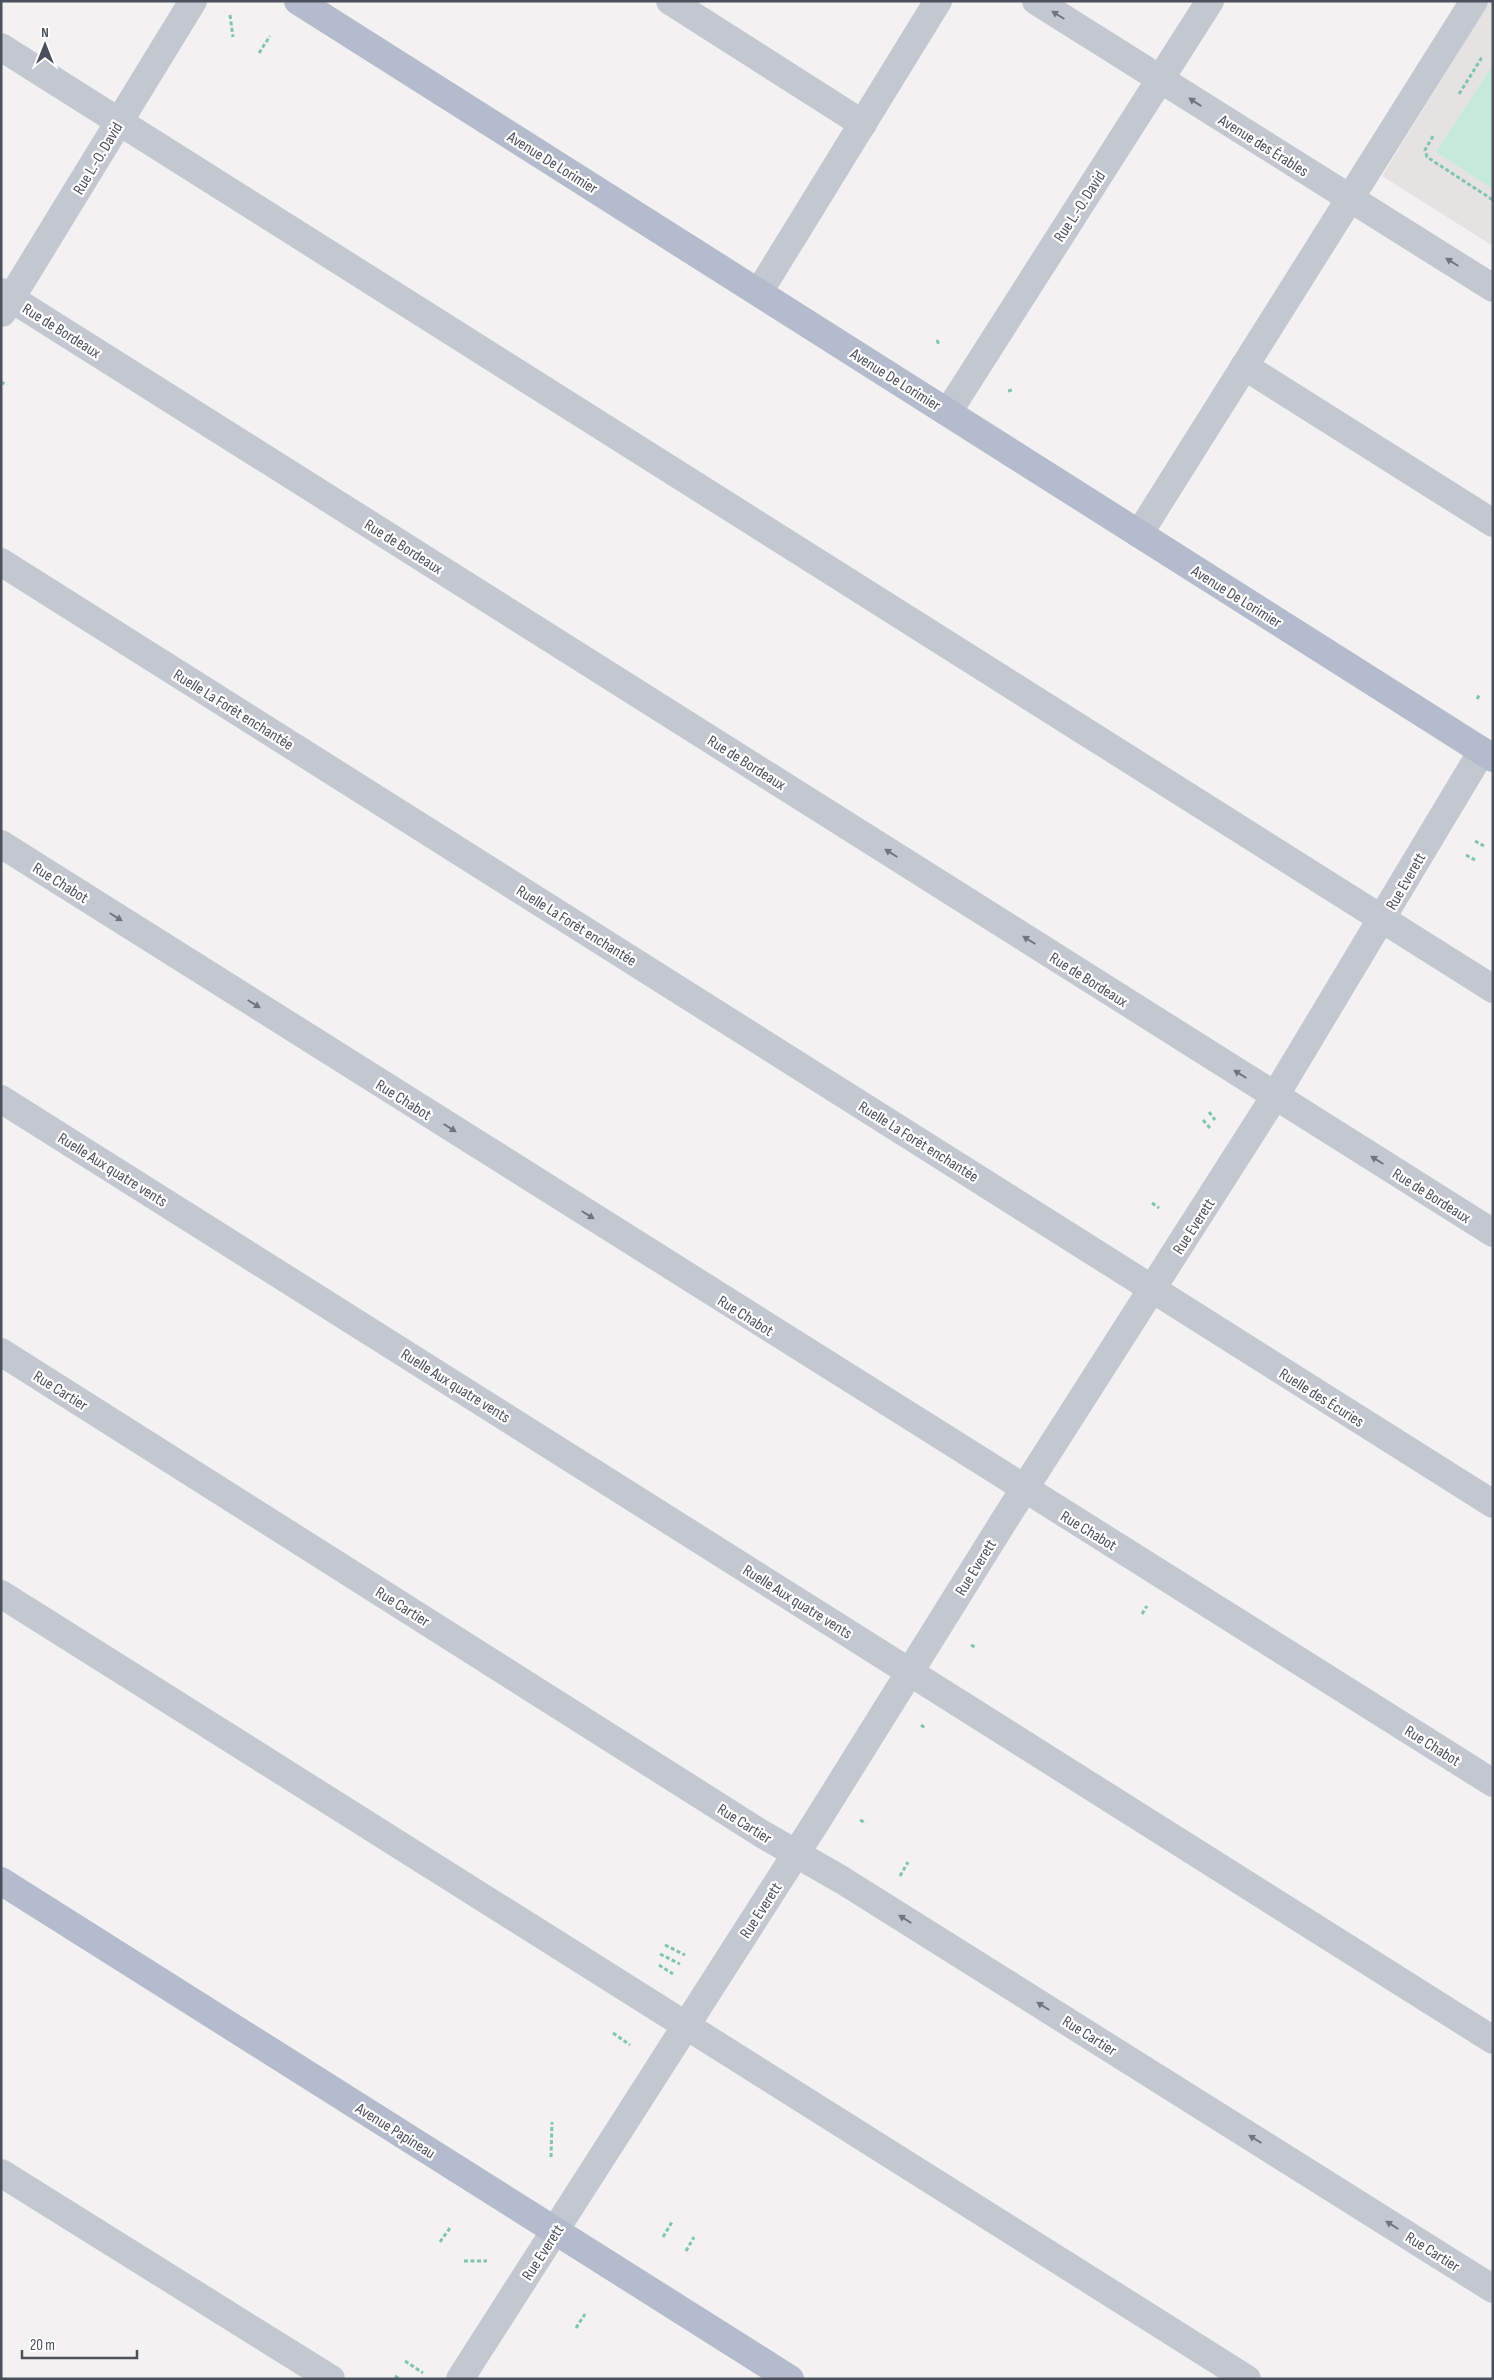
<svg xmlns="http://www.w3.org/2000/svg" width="1494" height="2380" font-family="'Sofia Sans Condensed',sans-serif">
	<rect width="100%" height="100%" fill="#f3f1f1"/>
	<path fill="#e4e3e2" d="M1490,1h3v245l-111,-70z"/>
	<path fill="#c5eadb" d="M1493,65v124l-57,-37z"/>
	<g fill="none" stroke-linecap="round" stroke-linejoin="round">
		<path stroke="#81c4b1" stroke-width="3" stroke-dasharray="4 2.5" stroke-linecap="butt" d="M230,15l3,22
			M259,53l11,-17
			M1459,94l22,-35 -3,-2
			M1433,136l-8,14 2,7 66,43
			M937,340l2,5
			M1,382l6,3
			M1008,391l4,-1
			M1,393h1
			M1477,699l3,-5
			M1475,841l9,5
			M1466,855l9,5
			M1209,1112l6,8
			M1203,1120l7,8
			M1152,1203l7,5
			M1142,1614l5,-8
			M971,1645l4,2
			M921,1725l4,3
			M860,1820l6,3
			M900,1876l8,-14
			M665,1945l20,10
			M660,1954l20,10
			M659,1965l14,9
			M613,2033l17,12
			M551,2157l1,-35
			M663,2237l9,-15
			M440,2242l10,-14
			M686,2251l8,-14
			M464,2261h23
			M576,2328l9,-14
			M405,2361l18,12
			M395,2376l5,3"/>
		<path stroke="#c3c8d0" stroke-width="28" d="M670,1l193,123
			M1036,1l457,287
			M1,47l1492,942
			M1,292l1492,941
			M759,292l179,-291
			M2,313l191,-312
			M1244,366l249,157
			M948,412l262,-411
			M1139,534l335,-533
			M1,562l1492,942
			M1,844l1492,939
			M1,1099l1492,941
			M1,1352l761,482 80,46 651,409
			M1,1594l1246,785
			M1,2173l330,206
			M460,2379l355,-555 192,-308 268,-420 207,-345"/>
		<path stroke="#b4bbcc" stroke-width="28" d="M298,1l1195,757
			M1,1881l789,498"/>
	</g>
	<defs><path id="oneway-solid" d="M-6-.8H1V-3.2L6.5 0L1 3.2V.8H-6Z" transform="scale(1.25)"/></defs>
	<g fill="#6f747f">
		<use href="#oneway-solid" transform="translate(1058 15) rotate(-148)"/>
		<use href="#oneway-solid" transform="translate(1195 102) rotate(-147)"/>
		<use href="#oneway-solid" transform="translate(1452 262) rotate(-148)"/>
		<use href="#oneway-solid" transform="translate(891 853) rotate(-148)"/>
		<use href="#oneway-solid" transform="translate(116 917) rotate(32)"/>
		<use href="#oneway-solid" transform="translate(1029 940) rotate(-148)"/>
		<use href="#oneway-solid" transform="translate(254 1004) rotate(32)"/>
		<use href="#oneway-solid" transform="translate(1240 1074) rotate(-148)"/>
		<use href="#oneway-solid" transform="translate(450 1128) rotate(32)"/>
		<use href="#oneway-solid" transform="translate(1377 1160) rotate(-148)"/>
		<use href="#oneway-solid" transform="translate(588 1215) rotate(32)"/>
		<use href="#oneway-solid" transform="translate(905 1919) rotate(-148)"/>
		<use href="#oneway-solid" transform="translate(1043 2006) rotate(-148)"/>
		<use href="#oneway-solid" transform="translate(1255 2139) rotate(-148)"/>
		<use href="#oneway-solid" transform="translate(1392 2225) rotate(-148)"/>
	</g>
	<g text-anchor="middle" stroke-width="4.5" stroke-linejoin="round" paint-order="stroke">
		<g font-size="16" fill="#4b505c" stroke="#fff">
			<text transform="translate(1264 145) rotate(32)" y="6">Avenue des Érables</text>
			<text transform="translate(97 158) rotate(-59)" y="6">Rue L.-O. David</text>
			<text transform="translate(553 162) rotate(32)" y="6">Avenue De Lorimier</text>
			<text transform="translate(1079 206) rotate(-57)" y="6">Rue L.-O. David</text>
			<text transform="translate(62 330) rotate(32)" y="6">Rue de Bordeaux</text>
			<text transform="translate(896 379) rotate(32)" y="6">Avenue De Lorimier</text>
			<text transform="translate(404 546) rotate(32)" y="6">Rue de Bordeaux</text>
			<text transform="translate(1237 596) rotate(32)" y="6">Avenue De Lorimier</text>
			<text transform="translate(234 709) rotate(32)" y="6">Ruelle La Forêt enchantée</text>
			<text transform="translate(747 762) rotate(32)" y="6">Rue de Bordeaux</text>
			<text transform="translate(1405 881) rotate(-60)" y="6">Rue Everett</text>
			<text transform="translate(61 882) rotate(32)" y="6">Rue Chabot</text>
			<text transform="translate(577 925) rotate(32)" y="6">Ruelle La Forêt enchantée</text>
			<text transform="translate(1089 979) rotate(32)" y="6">Rue de Bordeaux</text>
			<text transform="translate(404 1099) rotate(32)" y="6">Rue Chabot</text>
			<text transform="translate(919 1141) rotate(32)" y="6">Ruelle La Forêt enchantée</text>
			<text transform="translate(113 1169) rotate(32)" y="6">Ruelle Aux quatre vents</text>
			<text transform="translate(1432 1195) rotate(32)" y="6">Rue de Bordeaux</text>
			<text transform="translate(1193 1226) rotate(-57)" y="6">Rue Everett</text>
			<text transform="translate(746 1315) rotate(32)" y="6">Rue Chabot</text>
			<text transform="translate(456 1385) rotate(32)" y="6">Ruelle Aux quatre vents</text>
			<text transform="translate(61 1390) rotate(32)" y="6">Rue Cartier</text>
			<text transform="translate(1322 1397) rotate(32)" y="6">Ruelle des Écuries</text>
			<text transform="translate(1089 1530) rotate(31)" y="6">Rue Chabot</text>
			<text transform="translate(975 1567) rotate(-58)" y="6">Rue Everett</text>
			<text transform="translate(798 1601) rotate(32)" y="6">Ruelle Aux quatre vents</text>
			<text transform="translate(403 1606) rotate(32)" y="6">Rue Cartier</text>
			<text transform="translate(1433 1745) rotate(32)" y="6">Rue Chabot</text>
			<text transform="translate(745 1823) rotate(32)" y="6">Rue Cartier</text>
			<text transform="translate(760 1910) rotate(-57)" y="6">Rue Everett</text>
			<text transform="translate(1090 2035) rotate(32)" y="6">Rue Cartier</text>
			<text transform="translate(396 2130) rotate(32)" y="6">Avenue Papineau</text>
			<text transform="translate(1433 2251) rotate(32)" y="6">Rue Cartier</text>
			<text transform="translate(542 2252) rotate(-57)" y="6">Rue Everett</text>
		</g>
	</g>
	<rect width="1494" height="2380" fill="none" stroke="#4b505c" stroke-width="5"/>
	<g transform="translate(45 45)" stroke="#ffffff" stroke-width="4" paint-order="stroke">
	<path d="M0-4L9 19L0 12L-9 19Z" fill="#4b505c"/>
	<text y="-8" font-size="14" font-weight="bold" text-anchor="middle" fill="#4b505c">N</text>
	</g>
	<path d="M22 2350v8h115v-8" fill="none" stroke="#4b505c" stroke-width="2.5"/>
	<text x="30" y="2350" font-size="15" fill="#4b505c" stroke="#ffffff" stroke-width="4" paint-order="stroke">20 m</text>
</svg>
